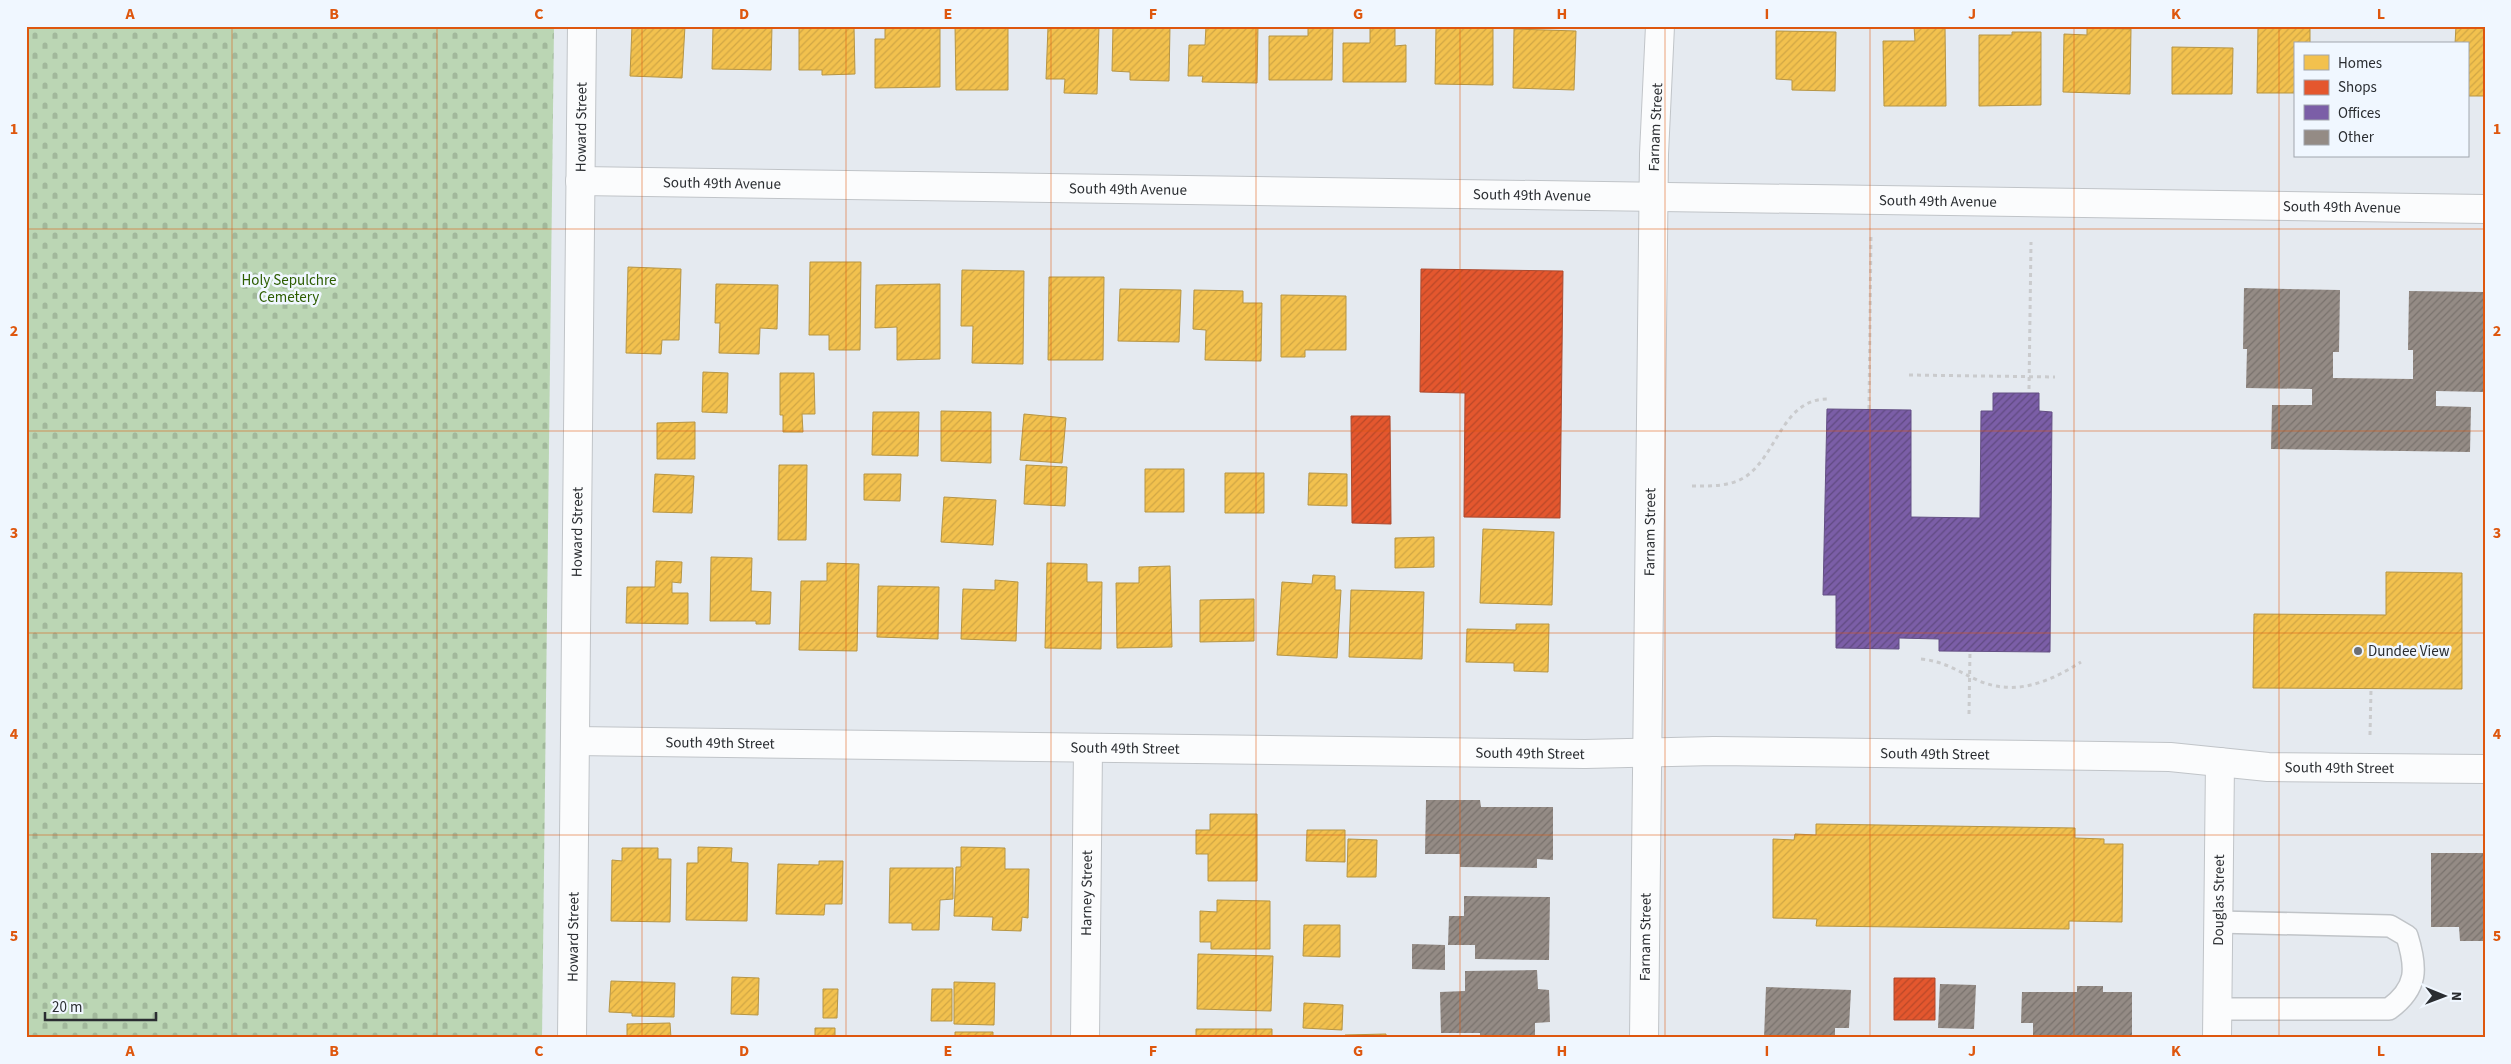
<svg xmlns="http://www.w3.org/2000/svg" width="2511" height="1064" font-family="'Source Sans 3',sans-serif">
	<defs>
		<pattern id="cemetery-stones" width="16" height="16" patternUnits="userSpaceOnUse" patternTransform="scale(1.25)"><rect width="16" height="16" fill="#bbd6b4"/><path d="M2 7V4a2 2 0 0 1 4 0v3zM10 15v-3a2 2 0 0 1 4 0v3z" fill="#a1b89b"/></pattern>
		<pattern id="homes-hatch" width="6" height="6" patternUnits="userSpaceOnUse" patternTransform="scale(1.25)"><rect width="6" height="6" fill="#f2c14e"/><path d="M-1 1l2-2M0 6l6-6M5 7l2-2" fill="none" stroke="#d0a645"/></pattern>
		<pattern id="shops-hatch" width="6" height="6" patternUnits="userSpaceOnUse" patternTransform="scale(1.25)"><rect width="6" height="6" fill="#e4572e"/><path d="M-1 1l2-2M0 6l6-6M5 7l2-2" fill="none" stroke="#b94828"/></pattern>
		<pattern id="offices-hatch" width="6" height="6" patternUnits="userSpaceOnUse" patternTransform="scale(1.25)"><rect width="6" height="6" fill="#7b5ea7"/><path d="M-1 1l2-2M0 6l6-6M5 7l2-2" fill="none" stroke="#604a81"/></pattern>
		<pattern id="building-hatch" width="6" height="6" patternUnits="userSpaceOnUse" patternTransform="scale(1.25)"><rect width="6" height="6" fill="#948b85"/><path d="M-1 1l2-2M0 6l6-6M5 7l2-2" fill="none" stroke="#79726d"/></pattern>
	</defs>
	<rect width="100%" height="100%" fill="#e5eaf0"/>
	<path fill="url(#cemetery-stones)" d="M26,26h528l-12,1012h-516z"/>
	<path fill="url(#homes-hatch)" stroke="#b69545" d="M632,26h53l-3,52 -52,-2z
		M713,26h59l-1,44 -59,-1z
		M799,26h55l1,48 -33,1v-5h-23z
		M885,26h55v61l-65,1v-49h10z
		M955,26h53v64h-52z
		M1069,26h30l-2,68 -33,-1 1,-14h-19l2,-52 21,1z
		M1113,26h57l-1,55 -39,-1v-8l-18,-1z
		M1206,26h52l-1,57 -55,-1 1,-6h-15l1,-31h16z
		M1308,26h25l-1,54h-63v-44h39z
		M1370,26h25v20l11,-1v37h-63v-39h27z
		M1436,26l57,1v58l-58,-1z
		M1914,26h31l1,80h-62l-1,-65h32z
		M2258,26h52v18h-15v49h-38z
		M2456,26h29v70h-18v-52h-12z
		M2087,28l44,1 -1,65 -67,-2 1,-58 23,1z
		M1514,29l62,2 -2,59 -61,-2z
		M1776,31l60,1 -1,59 -43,-1v-10l-16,-1z
		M2012,32h29v73l-62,1v-71h33z
		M2172,47l61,1 -1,46h-60z
		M810,262h51l-1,88h-31v-15h-20z
		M628,267l53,2 -2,71h-17l-1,14 -35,-1z
		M962,270l62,1 -1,93 -51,-1 1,-37h-12z
		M1049,277h55l-1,83h-55z
		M716,284l62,1 -1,44 -17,-1 -1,26 -40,-1 1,-30h-5z
		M940,284v75l-43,1v-33l-22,1 1,-43z
		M1120,289l61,1 -2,52 -61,-1z
		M1194,290l49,1v12h19l-1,58 -56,-1 1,-30 -13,-1z
		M1281,295l65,1v54h-41v7h-24z
		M703,372l25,1 -1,40 -25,-1z
		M780,373h34l1,41h-13l1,18h-20v-17h-3z
		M941,411l50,1v51l-50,-2z
		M873,412h46l-1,44 -46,-1z
		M1024,414l42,4 -4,45 -42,-3z
		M695,422v37h-38v-36z
		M779,465h28l-1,75h-28z
		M1026,465l41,2 -2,39 -41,-2z
		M1145,469h39v43h-39z
		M1225,473h39v40h-39z
		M1309,473l38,1v32l-39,-1z
		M655,474l39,2 -2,37 -39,-1z
		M864,474h37l-1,27 -36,-1z
		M944,497l52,3 -3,45 -52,-3z
		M1483,529l71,3 -2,73 -72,-2z
		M1434,537v30l-39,1v-30z
		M711,557l41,1 -1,33 20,1 -1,32h-14v-3h-46z
		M656,561l26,1 -1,21 -9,-1v11h16v31l-62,-1 1,-36h28z
		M827,563l32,1 -2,87 -58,-1 2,-69h26z
		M1047,563l40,1v18h15l-1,67 -56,-1z
		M1170,566l2,81 -55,1 -1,-65h23v-16z
		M2386,572l76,1v116l-209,-1 1,-74 132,1z
		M1313,575l22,1v14h6l-4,68 -60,-3 5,-73 30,2z
		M995,580l23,2 -2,59 -55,-2 2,-50 32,1z
		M878,586l61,1 -1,52 -61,-2z
		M1351,590l73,2 -2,67 -73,-2z
		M1254,599v42l-54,1v-42z
		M1516,624h33l-1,48 -34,-1v-8l-48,-1 1,-33 49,1z
		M1210,814h47v67h-49v-27h-12v-24h14z
		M1816,824l259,4v10l29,1v5h19l-1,78 -53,-1v8l-253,-3 1,-7 -44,-1v-79l21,1 1,-6 21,1z
		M1307,830h38v32l-39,-1z
		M1348,839l29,1 -1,37h-29z
		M698,847l34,1 -1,14 17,1 -1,58 -61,-1 1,-57h11z
		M961,847l44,1v21h24l-1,49 -6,-1 -1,14 -29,-1 1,-13 -39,-1 2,-49h5z
		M622,848h36v11h13l-1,63 -59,-1 1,-61 10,1z
		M819,861h24l-1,43h-17l-1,11 -48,-1 2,-50 41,1z
		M890,868h63v31l-13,1 -1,30h-27v-7h-23z
		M1217,900l53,1v48h-59v-7h-11v-31l17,1z
		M1304,925h36v32l-37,-1z
		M1198,954l75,2 -2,55 -74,-2z
		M732,977l27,1 -1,37 -27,-1z
		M611,981l64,2 -1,34 -42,-1v-3l-23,-1z
		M954,982l41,1 -1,42 -40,-1z
		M823,989h15l-1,29h-14z
		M932,989h20v32h-21z
		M1304,1003l39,2 -1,25 -39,-2z
		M670,1023l1,15h-44v-14z
		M815,1028h20v10h-20z
		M1196,1029h76v9h-76z
		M955,1032h38v6h-38z
		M1386,1034v4h-41v-3z"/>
	<path fill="url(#shops-hatch)" stroke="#ac4a2f" d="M1421,269l142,2 -3,247 -96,-1 1,-124 -45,-1z
		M1351,416h39l1,108 -39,-1z
		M1894,978h41v42h-41z"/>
	<path fill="url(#offices-hatch)" stroke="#634f84" d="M1993,393h46v18l13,1 -2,240 -111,-1v-12l-40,-1v11l-63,-1v-53h-13l4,-186 84,1v107l69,1 1,-107h12z"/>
	<path fill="url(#building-hatch)" d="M2244,288l96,2 -1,62h-6v26l80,1v-29h-5l1,-59 76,1v100l-49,-1v15l35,1 -1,45 -199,-3 1,-44h40v-16l-66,-1 1,-39h-4z
		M1426,800h54l1,7h72v53l-16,-1v9l-77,-1v-13h-35z
		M2431,853h54v88h-25l-1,-14h-28z
		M1464,896l86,1 -1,63 -74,-1v-14h-27l1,-29h15z
		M1412,944l33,1v25l-33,-1z
		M1537,970l1,19 11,1 1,32 -15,1v14l-55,1v-5h-39l-1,-41 25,-1v-20z
		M1940,984l36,1 -2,44 -36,-1z
		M2077,986h26v6h29v46h-99v-15h-12l1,-31h55z
		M1766,987l85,3 -2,38h-14v10h-71z"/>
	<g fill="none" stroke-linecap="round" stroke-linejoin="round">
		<defs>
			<path id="service" d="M2217,1009h172c29,-21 28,-41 18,-73l-17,-10 -172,-4"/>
			<g id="minor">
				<path id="s1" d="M580,181l1905,28"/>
				<path id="s2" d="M575,741l1010,13 129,-3 389,5 67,1 98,10 217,2"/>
				<path id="s3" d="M572,1038l10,-1012"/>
				<path id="s4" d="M1085,1038l3,-290"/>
				<path id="s5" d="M2217,1038l3,-276"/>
			</g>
			<g id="secondary">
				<path id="s6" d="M1644,1038l10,-884 6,-128"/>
			</g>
		</defs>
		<use href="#service" stroke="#c0c4c8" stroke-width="24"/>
		<use href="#minor" stroke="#c0c4c8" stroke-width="30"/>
		<use href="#secondary" stroke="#c0c4c8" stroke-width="30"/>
		<path stroke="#cacbcd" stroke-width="3" stroke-dasharray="4 4" stroke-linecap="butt" d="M1909,375l146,2
			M2029,389l2,-147
			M1869,409l2,-176
			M1692,486c18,0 37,1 53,-9 33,-22 37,-79 84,-78
			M1921,659c22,2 37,12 56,21 38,17 72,2 104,-18
			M1969,714l1,-63
			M2370,735l1,-46"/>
		<use href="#service" stroke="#fbfcfd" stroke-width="21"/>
		<use href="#minor" stroke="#fbfcfd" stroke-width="28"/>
		<use href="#secondary" stroke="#fbfcfd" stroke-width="28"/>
	</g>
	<path fill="none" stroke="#de570e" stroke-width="1" stroke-opacity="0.55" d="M232,26v1012M437,26v1012M642,26v1012M846,26v1012M1051,26v1012M1256,26v1012M1460,26v1012M1665,26v1012M1870,26v1012M2074,26v1012M2279,26v1012M26,229h2459M26,431h2459M26,633h2459M26,835h2459"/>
	<circle fill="#6b6f74" stroke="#f0f7ff" stroke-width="2" cx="2358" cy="651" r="5"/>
	<g text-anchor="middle" stroke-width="5" stroke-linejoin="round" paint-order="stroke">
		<g font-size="15" fill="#2a2d31" stroke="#f0f7ff">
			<text dy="5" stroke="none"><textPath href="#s3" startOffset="911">Howard Street</textPath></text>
			<text dy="5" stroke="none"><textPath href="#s6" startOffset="911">Farnam Street</textPath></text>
			<text dy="5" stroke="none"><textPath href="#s1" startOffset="142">South 49th Avenue</textPath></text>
			<text dy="5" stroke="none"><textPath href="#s1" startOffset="548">South 49th Avenue</textPath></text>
			<text dy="5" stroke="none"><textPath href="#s1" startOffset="952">South 49th Avenue</textPath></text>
			<text dy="5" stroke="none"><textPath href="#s1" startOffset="1358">South 49th Avenue</textPath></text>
			<text dy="5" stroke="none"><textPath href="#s1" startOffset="1762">South 49th Avenue</textPath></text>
			<text dy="5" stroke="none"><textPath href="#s3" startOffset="506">Howard Street</textPath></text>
			<text dy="5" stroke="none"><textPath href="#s6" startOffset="506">Farnam Street</textPath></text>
			<text dy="5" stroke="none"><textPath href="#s2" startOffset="145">South 49th Street</textPath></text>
			<text dy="5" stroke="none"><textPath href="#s2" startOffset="550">South 49th Street</textPath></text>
			<text dy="5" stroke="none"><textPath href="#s2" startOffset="955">South 49th Street</textPath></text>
			<text dy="5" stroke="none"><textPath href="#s2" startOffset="1360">South 49th Street</textPath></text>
			<text dy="5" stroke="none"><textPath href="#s2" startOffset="1765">South 49th Street</textPath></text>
			<text dy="5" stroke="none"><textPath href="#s4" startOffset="145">Harney Street</textPath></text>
			<text dy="5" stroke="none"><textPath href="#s5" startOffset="138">Douglas Street</textPath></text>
			<text dy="5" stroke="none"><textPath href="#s3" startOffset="101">Howard Street</textPath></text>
			<text dy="5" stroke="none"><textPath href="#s6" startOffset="101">Farnam Street</textPath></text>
		</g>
		<g font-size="15" fill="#2d5d01" stroke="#f0f7ff">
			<text x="289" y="285">Holy Sepulchre<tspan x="289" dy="17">Cemetery</tspan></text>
		</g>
		<g font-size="15" fill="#2a2d31" stroke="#f0f7ff" text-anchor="start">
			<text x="2368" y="656">Dundee View</text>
		</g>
	</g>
	<rect width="2511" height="1064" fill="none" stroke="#f0f7ff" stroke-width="55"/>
	<rect x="2294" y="42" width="175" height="115" fill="#f0f7ff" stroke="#a1a6ad"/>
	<rect x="2304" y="55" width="25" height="15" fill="#f2c14e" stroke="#a1a6ad"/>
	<text x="2338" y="68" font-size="15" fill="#2a2d31">Homes</text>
	<rect x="2304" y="80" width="25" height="15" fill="#e4572e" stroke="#a1a6ad"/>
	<text x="2338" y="92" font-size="15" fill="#2a2d31">Shops</text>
	<rect x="2304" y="105" width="25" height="15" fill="#7b5ea7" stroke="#a1a6ad"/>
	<text x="2338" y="118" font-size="15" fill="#2a2d31">Offices</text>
	<rect x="2304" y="130" width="25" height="15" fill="#948b85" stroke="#a1a6ad"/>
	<text x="2338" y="142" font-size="15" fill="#2a2d31">Other</text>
	<g transform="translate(2444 996) rotate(91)" stroke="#f0f7ff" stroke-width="4" paint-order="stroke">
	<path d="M0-4L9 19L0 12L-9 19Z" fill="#2a2d31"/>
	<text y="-8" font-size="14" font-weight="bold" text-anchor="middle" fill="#2a2d31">N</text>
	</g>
	<path d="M45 1012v8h111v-8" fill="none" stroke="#2a2d31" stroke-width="2.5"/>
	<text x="52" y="1012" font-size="15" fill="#2a2d31" stroke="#f0f7ff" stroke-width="4" paint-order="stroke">20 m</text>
	<rect x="28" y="28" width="2456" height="1008" fill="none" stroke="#de570e" stroke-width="2"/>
	<g font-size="16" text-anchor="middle" font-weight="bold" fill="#de570e">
		<text x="130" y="19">A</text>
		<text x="334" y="19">B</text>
		<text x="539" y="19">C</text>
		<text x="744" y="19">D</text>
		<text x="948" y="19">E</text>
		<text x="1153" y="19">F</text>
		<text x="1358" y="19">G</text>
		<text x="1562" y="19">H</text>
		<text x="1767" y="19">I</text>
		<text x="1972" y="19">J</text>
		<text x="2176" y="19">K</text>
		<text x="2381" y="19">L</text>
		<text x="14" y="134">1</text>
		<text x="2497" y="134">1</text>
		<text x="14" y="336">2</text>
		<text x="2497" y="336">2</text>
		<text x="14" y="538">3</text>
		<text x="2497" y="538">3</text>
		<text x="14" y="739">4</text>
		<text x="2497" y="739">4</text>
		<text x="14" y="941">5</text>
		<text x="2497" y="941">5</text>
		<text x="130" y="1056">A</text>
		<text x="334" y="1056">B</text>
		<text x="539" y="1056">C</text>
		<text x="744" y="1056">D</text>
		<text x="948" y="1056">E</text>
		<text x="1153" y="1056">F</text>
		<text x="1358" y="1056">G</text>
		<text x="1562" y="1056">H</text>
		<text x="1767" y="1056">I</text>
		<text x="1972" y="1056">J</text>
		<text x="2176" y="1056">K</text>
		<text x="2381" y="1056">L</text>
	</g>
</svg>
